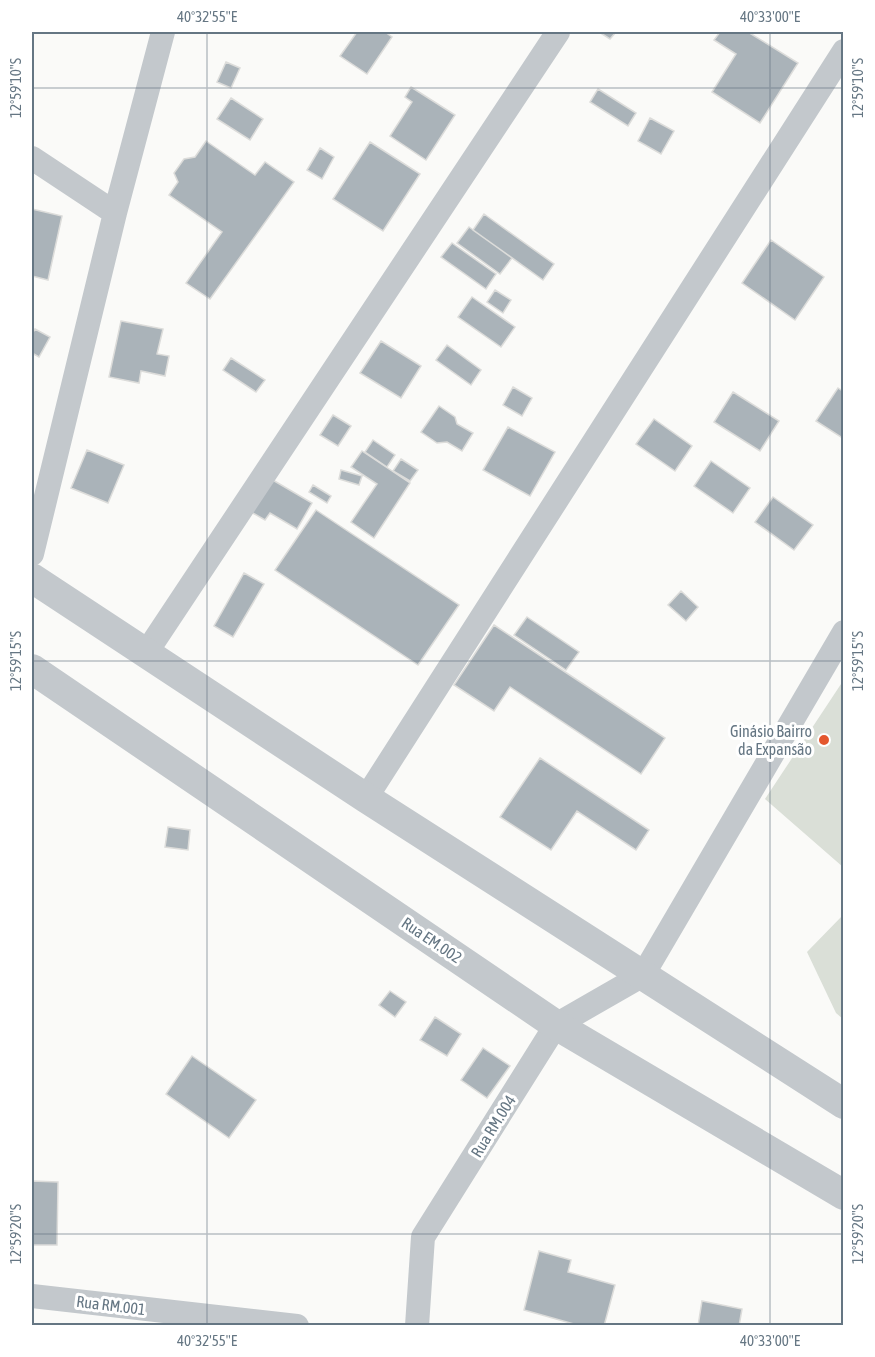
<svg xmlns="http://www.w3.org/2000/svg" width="875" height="1357" font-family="'Asap Condensed',sans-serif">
	<rect width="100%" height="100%" fill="#fafaf8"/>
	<path fill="#dadfd7" d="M843,681v186l-78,-68z
		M843,915v104l-7,-6 -29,-61z"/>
	<path fill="#aab3b9" stroke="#dcdcda" stroke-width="1.5" d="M357,32h28l7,5 -25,37 -27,-18z
		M599,32h17l-6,7z
		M720,32h28l50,31 -38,60 -48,-31 24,-38 -22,-14z
		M226,62l14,6 -9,20 -14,-6z
		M411,87l44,28 -29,45 -36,-24 22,-34 -7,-5z
		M598,89l38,24 -8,13 -38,-24z
		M231,98l32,21 -13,21 -33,-21z
		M650,118l24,13 -13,23 -23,-13z
		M206,141l49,34 10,-13 29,20 -84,117 -24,-16 36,-51 -53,-37 9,-13 -4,-9 10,-14 11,-2z
		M370,142l50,32 -37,57 -50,-32z
		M320,148l14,9 -12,22 -15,-9z
		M32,209l30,7 -14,64 -16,-4z
		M484,214l70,50 -11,16 -70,-50z
		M469,227l43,31 -12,16 -43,-31z
		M771,240l53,37 -29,43 -53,-37z
		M452,243l44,31 -10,15 -45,-32z
		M495,290l16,10 -8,13 -16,-11z
		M472,297l43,30 -14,20 -43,-30z
		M121,321l42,8 -6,25 12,2 -4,20 -24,-5 -2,12 -30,-6z
		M35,329l15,8 -11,20 -7,-4v-19z
		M381,341l40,25 -20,32 -41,-25z
		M447,345l34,25 -10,15 -35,-25z
		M231,358l34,22 -9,12 -33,-22z
		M513,387l19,11 -10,18 -19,-11z
		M838,388l6,4v47l-28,-18z
		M733,392l46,29 -19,30 -46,-29z
		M439,406l16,11 2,7 16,9 -11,18 -15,-9 -10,1 -16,-11z
		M333,415l18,11 -13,20 -18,-11z
		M654,419l38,27 -17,25 -39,-27z
		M508,427l47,25 -25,44 -47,-26z
		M373,440l22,15 -8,12 -22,-15z
		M87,450l37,15 -16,38 -37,-15z
		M362,451l48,32 -36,55 -23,-16 26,-38 -26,-17z
		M401,459l17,11 -8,11 -17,-10z
		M711,461l39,27 -17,25 -39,-27z
		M341,470l21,6 -3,9 -20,-6z
		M271,479l41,24 -15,26 -27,-16 -5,7 -14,-8z
		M313,485l18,11 -4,7 -18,-11z
		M773,497l40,28 -19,25 -39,-28z
		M316,510l143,95 -41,60 -143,-95z
		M244,573l20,11 -31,53 -19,-11z
		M681,591l17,16 -12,14 -18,-16z
		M527,617l52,35 -13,18 -52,-35z
		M494,625l171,113 -24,36 -131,-87 -16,24 -40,-26z
		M540,758l109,72 -13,20 -59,-39 -26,39 -51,-33z
		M168,827l22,3 -2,20 -23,-3z
		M390,991l16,11 -11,15 -16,-12z
		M435,1017l26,17 -14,22 -27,-16z
		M483,1048l27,18 -23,32 -26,-18z
		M192,1056l64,44 -27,38 -63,-44z
		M32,1181l26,1 -1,63h-25z
		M539,1251l32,9 -3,12 47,13 -11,41h-23l-57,-16z
		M702,1301l40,8 -3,17h-41z"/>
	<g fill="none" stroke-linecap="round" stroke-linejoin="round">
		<path stroke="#c3c8cc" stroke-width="24" d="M32,158l83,55
			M32,554l83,-341 48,-181
			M146,653l412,-621
			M366,798l478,-747
			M32,1296l265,30
			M417,1326l6,-89 133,-212 87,-50 201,-343"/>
		<path stroke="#c3c8cc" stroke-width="30" d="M32,578l334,220 478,306
			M32,669l524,356 288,170"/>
	</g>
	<path fill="none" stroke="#657683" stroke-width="1.5" stroke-opacity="0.45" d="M207,32v1294M770,32v1294M32,88h812M32,661h812M32,1234h812"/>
	<circle fill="#e4572e" stroke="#fff" stroke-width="2" cx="824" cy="740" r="6"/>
	<g text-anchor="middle" stroke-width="6" stroke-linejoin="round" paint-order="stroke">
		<g font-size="16" fill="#657683" stroke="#fff" text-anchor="end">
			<text x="812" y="737">Ginásio Bairro<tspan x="812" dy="18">da Expansão</tspan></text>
		</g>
		<g font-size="16" fill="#657683" stroke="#fff">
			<text transform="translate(432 940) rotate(34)" y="6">Rua EM.002</text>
			<text transform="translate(493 1126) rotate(-58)" y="6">Rua RM.004</text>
			<text transform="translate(111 1305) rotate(7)" y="6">Rua RM.001</text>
		</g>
	</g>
	<rect width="875" height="1357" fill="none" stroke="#ffffff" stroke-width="66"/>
	<rect x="33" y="33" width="809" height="1291" fill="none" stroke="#657683" stroke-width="2"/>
	<g font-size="15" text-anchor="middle" fill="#657683">
		<text x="207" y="22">40°32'55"E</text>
		<text x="770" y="22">40°33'00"E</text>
		<text transform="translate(16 88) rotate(-90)" y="5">12°59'10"S</text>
		<text transform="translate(858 88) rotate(-90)" y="5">12°59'10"S</text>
		<text transform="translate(16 661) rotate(-90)" y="5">12°59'15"S</text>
		<text transform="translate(858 661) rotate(-90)" y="5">12°59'15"S</text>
		<text transform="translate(16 1234) rotate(-90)" y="5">12°59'20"S</text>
		<text transform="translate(858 1234) rotate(-90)" y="5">12°59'20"S</text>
		<text x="207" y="1346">40°32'55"E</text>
		<text x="770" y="1346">40°33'00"E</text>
	</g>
</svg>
